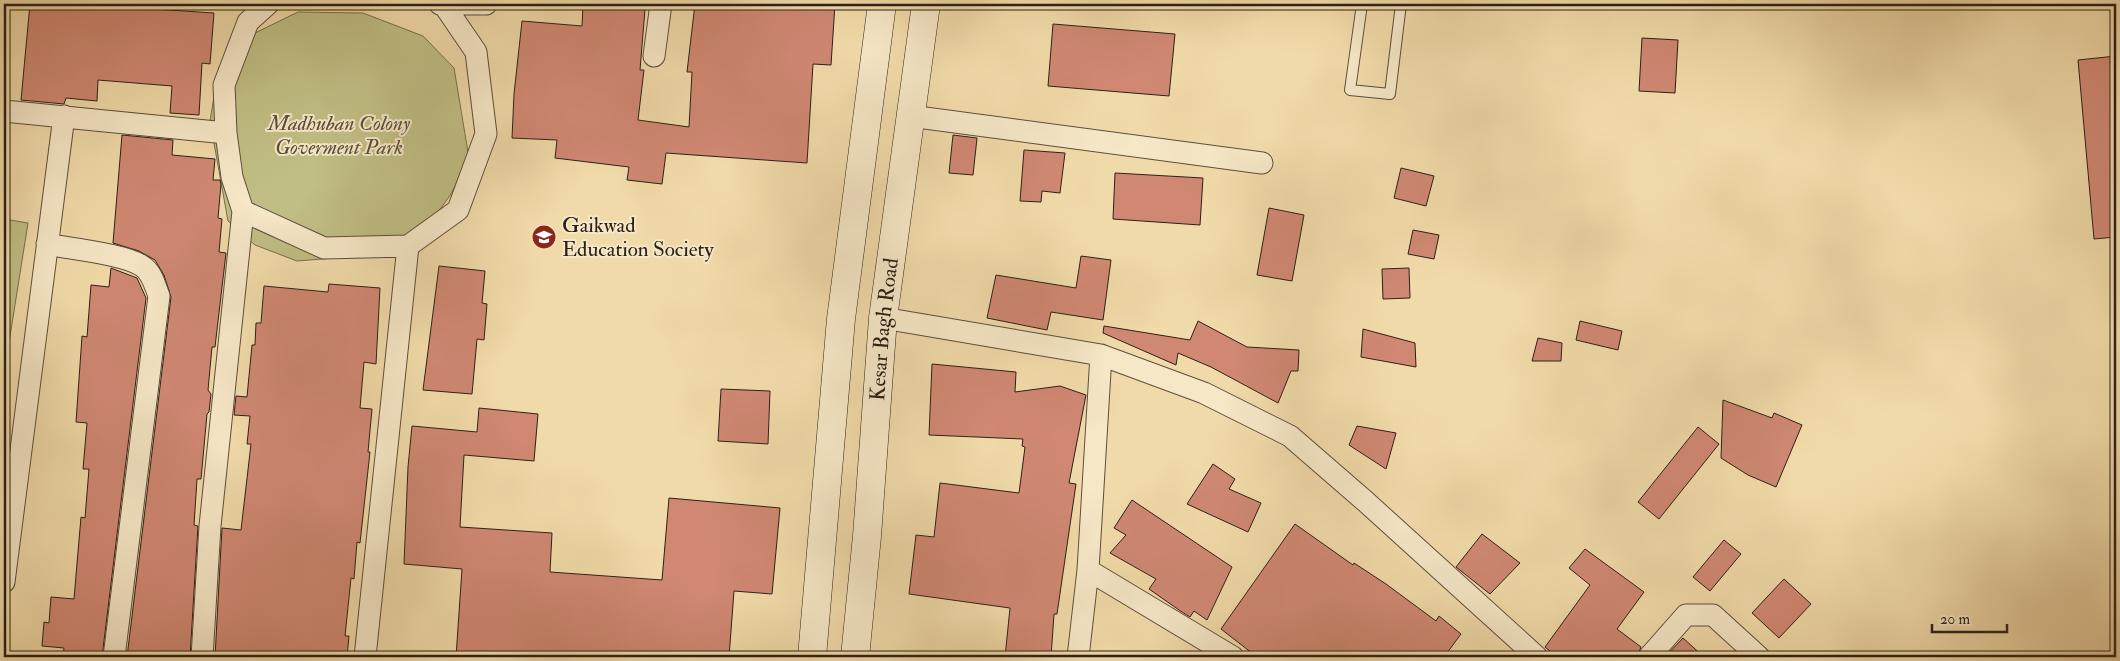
<svg xmlns="http://www.w3.org/2000/svg" width="2120" height="661" font-family="'IM FELL Double Pica',serif">
<rect width="100%" height="100%" fill="#f1daa9"/>
<filter id="stains"><feTurbulence type="fractalNoise" baseFrequency=".004" numOctaves="4"/><feColorMatrix values="0 0 0 0 .2 0 0 0 0 .09 0 0 0 0 .02 0 0 0 .5 -.17"/></filter>
<radialGradient id="worn" r=".72"><stop offset=".6" stop-color="#630" stop-opacity="0"/><stop offset="1" stop-color="#630" stop-opacity=".3"/></radialGradient>
<path fill="#c0be84" stroke="#766f4e" d="M 298,12 L 363,13 L 423,36 L 454,68 L 469,158 L 451,194 L 424,232 L 398,253 L 297,261 L 255,245 L 228,221 L 210,121 L 219,67 L 255,33 Z
M 4,219 L 28,223 L 4,374 Z"/>
<path fill="#d08873" stroke="#2c2017" d="M 30,4 L 108,4 L 108,6 L 214,13 L 210,64 L 202,63 L 199,115 L 170,113 L 172,86 L 98,80 L 97,101 L 66,98 L 64,104 L 21,100 Z
M 695,4 L 835,4 L 831,65 L 813,64 L 807,163 L 666,153 L 662,184 L 627,180 L 629,167 L 555,158 L 557,140 L 512,138 L 514,94 L 522,21 L 582,26 L 583,5 L 645,9 L 640,70 L 644,70 L 638,120 L 689,127 L 692,72 L 687,72 Z
M 1053,24 L 1175,34 L 1169,96 L 1048,86 Z
M 1642,38 L 1678,40 L 1675,93 L 1639,91 Z
M 2116,56 L 2116,237 L 2094,239 L 2078,60 Z
M 122,135 L 173,140 L 172,155 L 215,159 L 213,180 L 220,180 L 221,184 L 218,218 L 222,219 L 219,252 L 226,253 L 215,347 L 212,347 L 208,390 L 211,394 L 209,412 L 207,414 L 201,479 L 197,479 L 194,525 L 198,526 L 190,657 L 127,657 L 171,297 L 164,275 L 155,260 L 139,251 L 113,243 Z
M 953,135 L 977,138 L 973,175 L 949,173 Z
M 1024,150 L 1065,153 L 1060,193 L 1042,191 L 1041,202 L 1020,201 Z
M 1401,168 L 1434,176 L 1426,206 L 1394,198 Z
M 1115,173 L 1203,178 L 1200,225 L 1113,219 Z
M 1269,208 L 1304,215 L 1292,281 L 1257,275 Z
M 1413,230 L 1439,235 L 1434,259 L 1408,254 Z
M 1081,256 L 1111,260 L 1103,320 L 1051,312 L 1047,330 L 987,318 L 996,275 L 1076,288 Z
M 439,266 L 485,271 L 482,303 L 487,304 L 484,340 L 477,339 L 472,394 L 423,390 Z
M 111,268 L 137,278 L 146,298 L 102,657 L 63,657 L 64,648 L 42,646 L 44,622 L 49,623 L 51,597 L 74,599 L 81,517 L 85,518 L 89,469 L 83,469 L 87,423 L 76,422 L 82,336 L 87,337 L 91,285 L 109,287 Z
M 1409,268 L 1410,298 L 1383,299 L 1382,269 Z
M 329,284 L 380,288 L 376,364 L 364,362 L 360,408 L 372,409 L 368,452 L 370,452 L 360,543 L 357,542 L 354,579 L 351,578 L 345,636 L 349,636 L 347,657 L 215,657 L 222,528 L 241,530 L 251,444 L 247,444 L 250,416 L 234,415 L 236,396 L 247,397 L 252,345 L 255,345 L 256,323 L 261,323 L 264,286 L 328,292 Z
M 1198,321 L 1247,347 L 1299,350 L 1298,371 L 1291,371 L 1278,403 L 1211,367 L 1178,353 L 1176,365 L 1103,333 L 1104,326 L 1190,340 Z
M 1580,321 L 1622,331 L 1618,350 L 1576,340 Z
M 1363,329 L 1415,343 L 1416,367 L 1361,357 Z
M 1538,338 L 1562,343 L 1561,361 L 1532,361 Z
M 932,364 L 1016,372 L 1015,392 L 1060,386 L 1086,395 L 1069,483 L 1076,484 L 1057,614 L 1054,614 L 1051,657 L 1005,657 L 1010,608 L 909,594 L 916,535 L 934,537 L 940,483 L 1019,493 L 1025,447 L 1022,446 L 1023,439 L 929,435 Z
M 721,389 L 770,391 L 768,444 L 718,441 Z
M 1723,400 L 1772,418 L 1774,413 L 1802,425 L 1776,487 L 1748,475 L 1721,458 Z
M 479,408 L 538,414 L 534,461 L 464,455 L 460,527 L 552,533 L 550,572 L 662,580 L 669,498 L 780,508 L 772,594 L 734,591 L 729,657 L 533,657 L 479,654 L 479,657 L 456,657 L 462,569 L 404,564 L 408,467 L 412,426 L 477,432 Z
M 1357,426 L 1396,433 L 1386,469 L 1349,445 Z
M 1698,427 L 1719,444 L 1659,519 L 1638,502 Z
M 1213,464 L 1235,479 L 1229,489 L 1261,503 L 1248,532 L 1187,504 Z
M 1132,500 L 1232,567 L 1207,620 L 1194,611 L 1190,617 L 1179,610 L 1149,589 L 1156,579 L 1110,553 L 1126,535 L 1114,528 Z
M 1295,524 L 1353,565 L 1354,563 L 1386,584 L 1436,621 L 1439,616 L 1461,634 L 1444,657 L 1257,657 L 1221,629 Z
M 1482,534 L 1520,563 L 1490,594 L 1456,567 Z
M 1724,540 L 1741,554 L 1710,591 L 1693,577 Z
M 1585,549 L 1644,592 L 1617,629 L 1641,647 L 1637,657 L 1557,657 L 1545,647 L 1590,585 L 1569,568 Z
M 1784,579 L 1811,604 L 1779,638 L 1752,613 Z
M 1683,638 L 1704,657 L 1665,657 Z"/>
<g fill="none" stroke-linecap="round" stroke-linejoin="round">
<defs>
<path id="service" d="M 1362,4 L 1350,90 L 1390,94 L 1401,4"/>
<path id="minor" d="M 440,4 L 486,4
M 654,56 L 661,4
M 4,111 L 226,133
M 910,116 L 1262,163
M 243,211 L 324,248 L 408,246 L 458,210 L 486,134 L 476,52 L 444,5
M 47,244 C 71,249 124,254 142,266 C 152,272 155,286 159,296 L 114,657
M 883,318 L 1101,355 L 1204,393 L 1290,436 L 1365,501 L 1537,657
M 1088,570 L 1233,657
M 4,582 L 64,116
M 202,657 L 210,526 L 243,211 L 232,177 L 226,133 L 224,85 L 248,22 L 268,4
M 365,657 L 408,246
M 1078,657 L 1088,570 L 1101,355
M 1649,657 L 1686,615 L 1713,615 L 1759,657"/>
<g id="secondary">
<path d="M 812,657 L 841,319 L 882,4"/>
<path id="s1" d="M 855,657 L 867,536 L 883,318 L 926,4"/>
</g>
</defs>
<use href="#service" stroke="#5d4e3c" stroke-width="12"/>
<use href="#minor" stroke="#5d4e3c" stroke-width="23"/>
<use href="#secondary" stroke="#2c2017" stroke-width="29"/>
<use href="#service" stroke="#f6e7c7" stroke-width="10"/>
<use href="#minor" stroke="#f6e7c7" stroke-width="21"/>
<use href="#secondary" stroke="#f6e7c7" stroke-width="28"/>
</g>
<defs>
<symbol id="school-disc" viewBox="-11 -11 22 22"><circle r="9.5" fill="#8f2418" stroke="#f6e7c7"/><path d="M0-5L7-2L0 1L-7-2ZM-4 1L0 2.5L4 1V4Q0 6-4 4Z" fill="#fff"/></symbol>
</defs>
<g fill-rule="evenodd">
<use href="#school-disc" x="530" y="223" width="28" height="28"/>
</g>
<g text-anchor="middle" stroke-width="4" stroke-linejoin="round" paint-order="stroke">
<g font-size="21" font-style="italic" fill="#584f38" stroke="#f6e7c7">
<text x="339" y="130">Madhuban Colony<tspan x="339" dy="24">Goverment Park</tspan></text>
</g>
<g font-size="21" fill="#2c2017" stroke="#f6e7c7" text-anchor="start">
<text x="562" y="232">Gaikwad<tspan x="562" dy="24">Education Society</tspan></text>
</g>
<g font-size="21" fill="#2c2017" stroke="#f6e7c7">
<text dy="7" stroke="none"><textPath href="#s1" startOffset="329">Kesar Bagh Road</textPath></text>
</g>
</g>
<rect width="2120" height="661" fill="none" stroke="#f1daa9" stroke-width="20"/>
<rect x="5" y="5" width="2110" height="651" fill="none" stroke="#2c2017" stroke-width="2.5"/>
<rect x="10" y="10" width="2100" height="641" fill="none" stroke="#2c2017"/>
<path d="M1932 624v8h75v-8" fill="none" stroke="#2c2017" stroke-width="2.5"/>
<text x="1940" y="624" font-size="15" fill="#2c2017" stroke="#f6e7c7" stroke-width="4" paint-order="stroke">20 m</text>
<rect width="100%" height="100%" filter="url(#stains)"/>
<rect width="100%" height="100%" fill="url(#worn)"/>
</svg>
